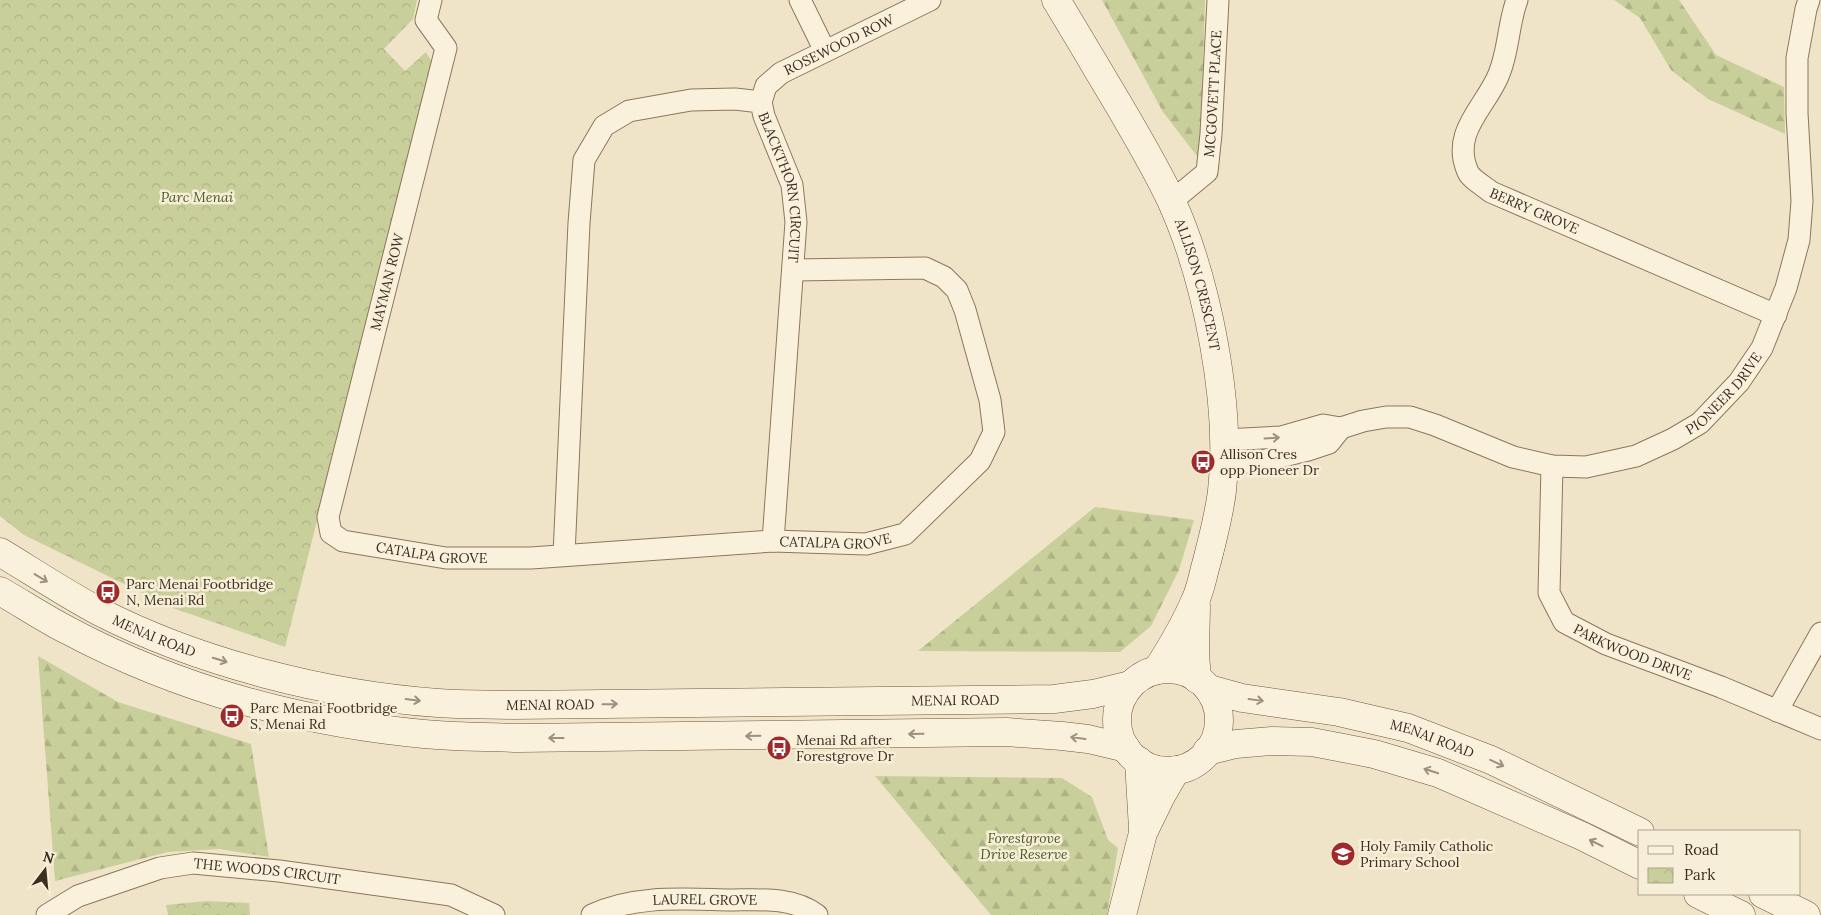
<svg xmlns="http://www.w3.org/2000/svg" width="1821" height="915" font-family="Lora,serif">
<defs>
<pattern id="forest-firs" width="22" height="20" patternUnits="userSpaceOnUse" patternTransform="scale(1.25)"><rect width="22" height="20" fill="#c9cf9b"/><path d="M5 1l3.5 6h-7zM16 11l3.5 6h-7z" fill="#aeb285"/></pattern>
<pattern id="park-crowns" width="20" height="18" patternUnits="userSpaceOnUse" patternTransform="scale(1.25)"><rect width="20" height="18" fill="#c9cf9b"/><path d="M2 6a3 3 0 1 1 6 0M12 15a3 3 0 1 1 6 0" fill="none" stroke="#aeb285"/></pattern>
</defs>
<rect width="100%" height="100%" fill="#f0e4c8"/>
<path fill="url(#forest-firs)" d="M 1102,0 L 1205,0 L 1200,160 L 1163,112 Z
M 1614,0 L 1679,0 L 1716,55 L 1784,87 L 1785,134 L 1708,99 L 1671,70 L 1640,18 Z
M 1095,507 L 1194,520 L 1179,570 L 1151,626 L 1120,652 L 918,651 Z
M 38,656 L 118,702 L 251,744 L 269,857 L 219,849 L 168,852 L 55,881 Z
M 875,776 L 1062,778 L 1092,797 L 1108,840 L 1118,848 L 1107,915 L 991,915 Z"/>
<path fill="url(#park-crowns)" d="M 0,0 L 417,0 L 413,19 L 384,49 L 405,71 L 426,52 L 433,64 L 285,647 L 173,608 L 24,535 L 0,516 Z
M 206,901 L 249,903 L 250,915 L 168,915 L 166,905 Z"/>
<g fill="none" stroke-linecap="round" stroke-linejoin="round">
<defs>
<g id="street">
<path id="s1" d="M 431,0 L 426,20 L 446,48 L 328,517 L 331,533 L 343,541 L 446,558 L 531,558 L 773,541 L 866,544 L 905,534 L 980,461 L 994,432 L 990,400 L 965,310 L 957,290 L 944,277 L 925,268 L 793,270"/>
<path d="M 800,0 L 825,51"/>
<path id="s2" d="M 1517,0 C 1508,24 1509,50 1499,74 C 1486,107 1450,132 1468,172 C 1471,179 1484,186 1491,192 L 1776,315"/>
<path id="s3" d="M 761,102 L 766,86 L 781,73 L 930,0"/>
<path id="s4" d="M 1172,201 L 1207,172 L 1211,134 L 1218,0"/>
<path id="s5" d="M 1224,440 L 1281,437 L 1323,425 L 1341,428 L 1363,421 L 1386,417 L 1410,417 L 1435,425 L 1513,457 L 1552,466 L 1586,467 L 1636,456 L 1673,439 L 1700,423 L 1739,382 L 1762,348 L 1786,288 L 1799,240 L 1802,201 L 1797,113 L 1797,58 L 1806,9 L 1809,0"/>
<path d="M 1224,464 L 1262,461 L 1308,450 L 1329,443 L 1341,428"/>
<path id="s6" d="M 1552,466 L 1549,593 L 1564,622 L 1606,644 L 1721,687 L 1821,729"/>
<path id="s7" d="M 564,555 L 579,223 L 584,160 L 604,126 L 629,111 L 691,100 L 735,99 L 761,102 L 764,116 L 792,185 L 796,222 L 773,541"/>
<path d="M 1777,711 L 1821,633"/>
<path id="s8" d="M 47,915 L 78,896 L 160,868 L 193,863 L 279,871 L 451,895 L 494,915"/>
<path id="s9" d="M 592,915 C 634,895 683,899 728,900 C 758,900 792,896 817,915"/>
</g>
<g id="secondary">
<path id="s10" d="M 1056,0 C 1078,36 1099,72 1120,107 C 1138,138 1156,168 1171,200 C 1207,279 1232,405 1222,491 C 1219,515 1213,538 1207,561 C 1203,574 1201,589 1195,601 C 1185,625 1171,648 1157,670"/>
<path id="s11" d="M 0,552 C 33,572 66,594 100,612 C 200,663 326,695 438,703 C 463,705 488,704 513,705 L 1054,699 L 1093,694 L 1130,685"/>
<path d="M 0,591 C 23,604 45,619 69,631 C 178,689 302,723 424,734 C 456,737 488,737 519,738 L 1006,732 L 1062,736 L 1088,739 L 1126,748"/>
<path d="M 1196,606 L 1195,654 L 1197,679"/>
<circle cx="1168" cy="720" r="51"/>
<path id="s12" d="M 1209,689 L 1242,698 L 1339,712 L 1408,728 L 1491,760 L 1640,832"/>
<path d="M 1207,751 L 1236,744 L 1272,741 L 1312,742 L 1374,754 L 1438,773 L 1582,836 L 1640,865"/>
<path d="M 1139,761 L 1143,829"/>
<path d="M 1698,894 L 1741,915"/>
<path d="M 1763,894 L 1806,915"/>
<path d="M 1122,915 L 1143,833 L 1161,796 L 1176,770"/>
</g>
</defs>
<use href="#street" stroke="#8d765c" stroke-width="23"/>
<use href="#secondary" stroke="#6f573f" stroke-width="29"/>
<use href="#street" stroke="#faf1dc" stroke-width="21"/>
<use href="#secondary" stroke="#faf1dc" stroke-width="28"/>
</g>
<defs><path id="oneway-shaft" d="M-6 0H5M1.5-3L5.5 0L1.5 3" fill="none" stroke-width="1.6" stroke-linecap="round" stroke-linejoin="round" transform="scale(1.25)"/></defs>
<g stroke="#9c907e">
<use href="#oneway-shaft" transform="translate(1272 438) rotate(-4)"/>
<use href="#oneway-shaft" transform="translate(41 578) rotate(31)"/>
<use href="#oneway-shaft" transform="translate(220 660) rotate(17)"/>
<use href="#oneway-shaft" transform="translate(413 700) rotate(7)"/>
<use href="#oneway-shaft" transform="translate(1256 700) rotate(8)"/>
<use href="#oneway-shaft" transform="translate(610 704) rotate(-1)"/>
<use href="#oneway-shaft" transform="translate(916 734) rotate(179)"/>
<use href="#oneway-shaft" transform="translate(753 736) rotate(179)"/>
<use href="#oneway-shaft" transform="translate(556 738) rotate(180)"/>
<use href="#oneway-shaft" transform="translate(1078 738) rotate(-172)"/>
<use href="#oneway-shaft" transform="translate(1497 763) rotate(25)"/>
<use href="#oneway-shaft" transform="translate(1431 771) rotate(-162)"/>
<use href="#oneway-shaft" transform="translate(1596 843) rotate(-154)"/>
</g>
<defs>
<symbol id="bus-disc" viewBox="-11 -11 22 22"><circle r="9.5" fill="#9e2a2b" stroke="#f7eed8"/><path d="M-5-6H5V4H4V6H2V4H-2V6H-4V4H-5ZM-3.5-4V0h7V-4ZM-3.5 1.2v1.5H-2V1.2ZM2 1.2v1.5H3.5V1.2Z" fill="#fff"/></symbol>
<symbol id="school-disc" viewBox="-11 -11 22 22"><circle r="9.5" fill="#9e2a2b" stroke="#f7eed8"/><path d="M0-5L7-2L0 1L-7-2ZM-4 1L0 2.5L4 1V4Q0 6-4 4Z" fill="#fff"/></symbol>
</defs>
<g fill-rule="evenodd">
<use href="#bus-disc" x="1189" y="448" width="28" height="28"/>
<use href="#bus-disc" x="94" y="578" width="28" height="28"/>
<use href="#bus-disc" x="218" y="702" width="28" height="28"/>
<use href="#bus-disc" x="765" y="734" width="28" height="28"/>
<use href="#school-disc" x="1329" y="840" width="28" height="28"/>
</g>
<g text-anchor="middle" stroke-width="5" stroke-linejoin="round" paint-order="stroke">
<g font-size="14" fill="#3d2e20" stroke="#f7eed8">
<text dy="5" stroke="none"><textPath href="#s3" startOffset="101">ROSEWOOD ROW</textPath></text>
<text dy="5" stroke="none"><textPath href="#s4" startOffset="124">MCGOVETT PLACE</textPath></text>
<text dy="5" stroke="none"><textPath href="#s7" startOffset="686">BLACKTHORN CIRCUIT</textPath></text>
<text dy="5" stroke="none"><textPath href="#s2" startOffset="262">BERRY GROVE</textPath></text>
<text transform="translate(387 282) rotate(-76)" y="5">MAYMAN ROW</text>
<text dy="5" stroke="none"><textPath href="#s10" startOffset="320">ALLISON CRESCENT</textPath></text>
<text dy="5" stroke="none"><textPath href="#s5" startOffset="535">PIONEER DRIVE</textPath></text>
<text dy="5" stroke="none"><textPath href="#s1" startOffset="1064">CATALPA GROVE</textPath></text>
<text dy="5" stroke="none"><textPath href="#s1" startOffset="659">CATALPA GROVE</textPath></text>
<text dy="5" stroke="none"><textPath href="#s11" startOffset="176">MENAI ROAD</textPath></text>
<text dy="5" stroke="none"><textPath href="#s6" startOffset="235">PARKWOOD DRIVE</textPath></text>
<text dy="5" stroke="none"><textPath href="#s11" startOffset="986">MENAI ROAD</textPath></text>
<text dy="5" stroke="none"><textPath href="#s11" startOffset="581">MENAI ROAD</textPath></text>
<text dy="5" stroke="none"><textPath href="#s12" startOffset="229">MENAI ROAD</textPath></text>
<text dy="5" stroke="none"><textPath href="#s8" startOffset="231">THE WOODS CIRCUIT</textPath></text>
<text dy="5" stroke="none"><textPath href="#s9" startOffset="115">LAUREL GROVE</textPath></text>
</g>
<g font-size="14" font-style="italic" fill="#4d5a26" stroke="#f7eed8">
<text x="197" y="202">Parc Menai</text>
<text x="1024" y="843">Forestgrove<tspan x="1024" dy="16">Drive Reserve</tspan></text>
</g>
<g font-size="14" fill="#3d2e20" stroke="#f7eed8" text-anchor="start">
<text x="1220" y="459">Allison Cres<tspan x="1220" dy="16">opp Pioneer Dr</tspan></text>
<text x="126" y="589">Parc Menai Footbridge<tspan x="126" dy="16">N, Menai Rd</tspan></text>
<text x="250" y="713">Parc Menai Footbridge<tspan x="250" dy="16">S, Menai Rd</tspan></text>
<text x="796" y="745">Menai Rd after<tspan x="796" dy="16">Forestgrove Dr</tspan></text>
<text x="1360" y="851">Holy Family Catholic<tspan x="1360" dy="16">Primary School</tspan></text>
</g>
</g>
<rect x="1638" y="830" width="162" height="65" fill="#f7eed8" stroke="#ada18e"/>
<rect x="1648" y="846" width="25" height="8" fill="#faf1dc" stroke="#ada18e"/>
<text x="1684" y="855" font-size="15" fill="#3d2e20">Road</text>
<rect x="1648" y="868" width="25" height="15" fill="url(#park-crowns)" stroke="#ada18e"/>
<text x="1684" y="880" font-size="15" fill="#3d2e20">Park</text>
<g transform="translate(45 870) rotate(16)" stroke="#f7eed8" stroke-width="4" paint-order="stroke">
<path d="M0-4L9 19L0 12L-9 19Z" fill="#3d2e20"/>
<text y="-8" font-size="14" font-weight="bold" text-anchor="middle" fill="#3d2e20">N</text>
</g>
</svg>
